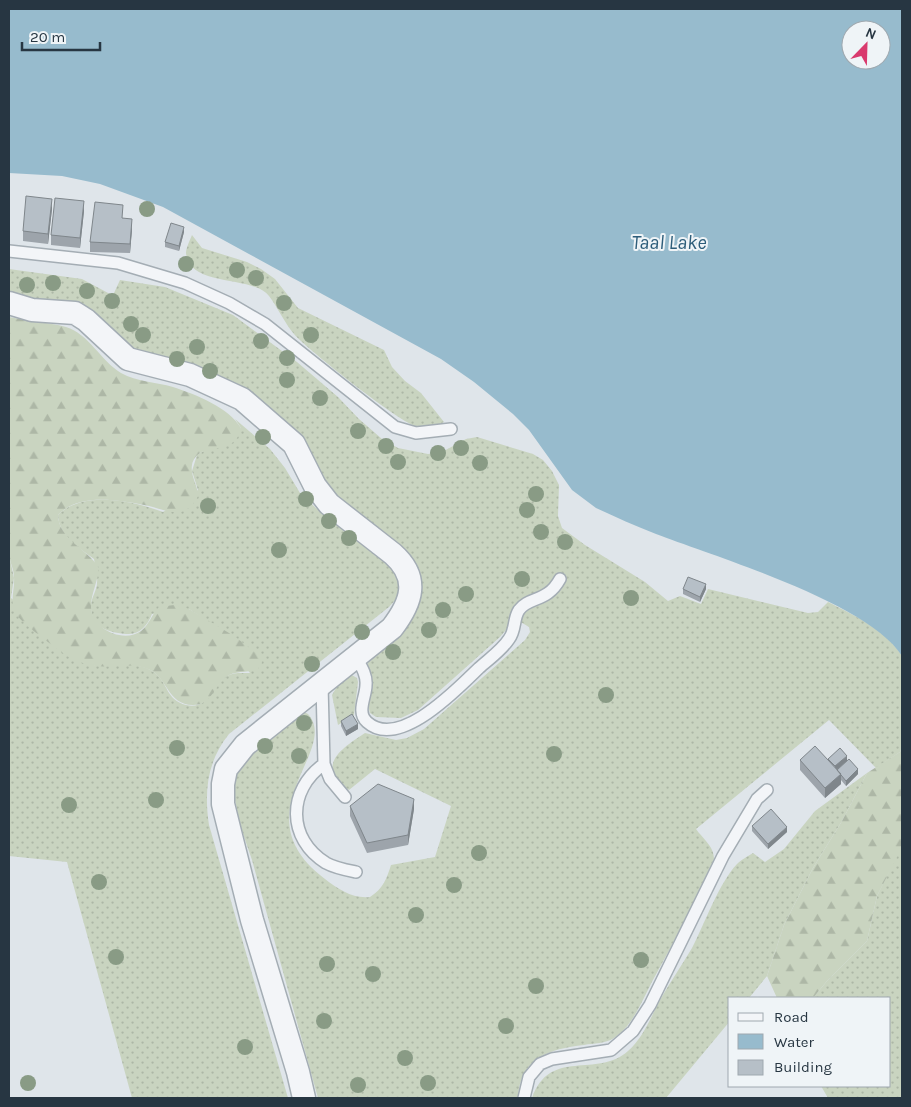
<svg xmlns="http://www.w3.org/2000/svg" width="911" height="1107" font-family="Karla,sans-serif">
<defs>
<pattern id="grass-dots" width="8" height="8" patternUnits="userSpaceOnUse" patternTransform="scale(1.25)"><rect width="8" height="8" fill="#c9d4c0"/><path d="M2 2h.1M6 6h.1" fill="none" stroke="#adb7a6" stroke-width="1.8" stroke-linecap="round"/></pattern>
<pattern id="forest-firs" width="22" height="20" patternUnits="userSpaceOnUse" patternTransform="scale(1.25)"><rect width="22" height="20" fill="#c9d4c0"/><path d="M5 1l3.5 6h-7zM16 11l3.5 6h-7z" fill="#adb7a6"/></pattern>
</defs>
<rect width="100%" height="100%" fill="#dfe5ea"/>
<path fill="url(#grass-dots)" d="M 192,235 L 202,248 L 247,262 L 261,269 L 275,279 L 298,308 L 384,350 L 392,367 L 405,381 L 421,393 L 444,422 C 436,426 427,428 418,427 C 401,424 308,350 294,334 C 284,322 278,308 269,296 C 254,275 189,288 186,253 C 186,248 190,240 192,235 Z
M 9,269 L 82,279 L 110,294 L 114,293 L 120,280 L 165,287 L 233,315 L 297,362 L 338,397 L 359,419 L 382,439 L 398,448 L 428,454 L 442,452 L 466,439 L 477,437 L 533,454 L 543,460 L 552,471 L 559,485 L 558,516 L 562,528 L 585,545 L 645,582 L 668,601 L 680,596 L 701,604 L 708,589 L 808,613 L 818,612 L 828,602 C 855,616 885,629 902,656 L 902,747 L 900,752 L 876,768 L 829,720 L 696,829 C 703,839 714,846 714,859 C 695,900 676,939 654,978 C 643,998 634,1025 614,1038 C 605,1044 594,1043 584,1045 C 549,1049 520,1058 518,1098 L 318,1098 L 252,860 L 240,825 L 233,790 L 234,779 L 243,758 L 304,712 L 308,714 C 341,750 238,814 325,879 C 338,889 353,899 370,897 C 383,889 387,878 391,865 L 435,857 L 451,806 L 375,769 L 349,790 C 314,766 342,748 365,733 L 396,740 L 407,738 L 424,729 L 525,640 L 530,632 L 529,627 L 519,621 L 511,624 L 500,637 L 418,710 L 401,718 L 376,717 L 370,713 L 368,705 L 368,663 L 420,582 L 420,571 L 408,553 L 334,495 L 324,481 L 308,448 L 152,358 L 28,300 L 9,294 Z
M 235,419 L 270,449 L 285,468 L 300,493 L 316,508 L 375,550 L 401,575 L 398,597 L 389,607 L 229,734 C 207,761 204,792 209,825 L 288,1098 L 132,1098 L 67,862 L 9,856 L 9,555 L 14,578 L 11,598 L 95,666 C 113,665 140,661 155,673 C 168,683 166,700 186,705 C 210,710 213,684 227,676 C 234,672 242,673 250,673 L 207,621 L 189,609 L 152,614 C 147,626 140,635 126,634 C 109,633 90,627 91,606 C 91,598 97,590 97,583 C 98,576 95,567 94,559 C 78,547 59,536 58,515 C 83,490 133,501 163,512 L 198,490 L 192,471 L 197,455 L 241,428 Z
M 350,674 L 357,678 L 358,682 L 354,715 L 338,725 L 332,695 L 339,683 Z
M 867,773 L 842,821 L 813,868 L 784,925 L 767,976 L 749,998 L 730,998 L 730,1021 L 666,1098 L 532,1098 C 550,1047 597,1079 628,1051 C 643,1038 651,1017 660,1000 C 670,982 682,965 692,948 C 705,923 719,883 737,864 C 741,860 748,856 753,853 L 765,862 L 784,849 L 815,811 Z
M 901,847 L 902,1098 L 828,1098 L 821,1086 L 890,1086 L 890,998 L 813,998 L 827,981 L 867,941 L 877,896 Z"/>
<path fill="url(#forest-firs)" d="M 9,317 C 27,321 48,322 66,327 C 89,334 101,361 121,373 C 137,382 156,382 173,387 C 197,395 228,407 241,428 C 234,460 199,438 192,465 C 190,475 198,486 198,496 C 184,523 166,509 144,505 C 117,500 79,493 58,515 C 59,540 87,548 99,568 C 98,581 91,594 91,606 C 90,628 123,644 141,631 C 149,625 152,614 159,607 L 174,605 L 189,609 L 234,636 L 259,655 L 262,662 L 258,669 C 248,673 235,670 226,677 C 213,687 212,705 193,705 C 167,705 168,677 148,669 C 131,662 112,668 95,666 C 88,665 79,662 73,659 C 64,655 20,622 16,614 C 9,601 15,591 14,577 C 14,570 10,562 9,555 Z
M 902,747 L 902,847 L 877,896 L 867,941 L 827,981 L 813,998 L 777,998 L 767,976 L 784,925 L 813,868 L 842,821 L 867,773 L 900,752 Z"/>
<path fill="#97bbcd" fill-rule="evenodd" d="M 9,9 L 902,9 L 902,656 C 869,603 716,557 656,534 C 635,526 616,517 596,508 L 572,490 L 529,430 L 513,414 L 474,382 L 441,359 L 163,207 L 100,184 L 62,176 L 9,173 ZM 851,30 L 881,30 L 881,60 L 851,60 Z"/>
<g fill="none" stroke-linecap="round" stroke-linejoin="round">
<defs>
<path id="service" d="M 9,251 L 118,263 L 185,283 L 229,303 L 265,324 L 395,427 L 416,433 L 451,429
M 356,657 C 361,666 367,675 366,685 C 366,697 356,712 367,722 C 399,751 458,688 479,668 C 489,659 502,650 509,639 C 516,630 513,619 519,610 C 529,596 547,603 560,579
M 322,685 L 324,764 L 330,779 L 345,797
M 324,764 C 287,790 287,839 326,863 C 335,868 346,870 356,872
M 524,1098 L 529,1077 L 540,1064 L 552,1059 L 611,1050 L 633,1031 L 650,1005 L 723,856 L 757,799 L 767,790"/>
<path id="minor" d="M 9,303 L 32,310 L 75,313 L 86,320 L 128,359 L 190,375 L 242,399 L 294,444 L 315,486 L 329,504 L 393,554 C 420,578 412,602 392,628 L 245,745 L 226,769 L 223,784 L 223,804 L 252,920 L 298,1072 L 304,1098"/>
</defs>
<use href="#service" stroke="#a4adb4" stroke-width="14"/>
<use href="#minor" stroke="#a4adb4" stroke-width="25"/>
<use href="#service" stroke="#f3f5f8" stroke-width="11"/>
<use href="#minor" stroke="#f3f5f8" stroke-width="22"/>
</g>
<g fill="#899b85">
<circle cx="147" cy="209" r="8"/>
<circle cx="186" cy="264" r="8"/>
<circle cx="237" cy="270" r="8"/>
<circle cx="256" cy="278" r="8"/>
<circle cx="53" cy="283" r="8"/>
<circle cx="27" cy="285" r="8"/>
<circle cx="87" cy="291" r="8"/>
<circle cx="112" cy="301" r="8"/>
<circle cx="284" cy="303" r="8"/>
<circle cx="131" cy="324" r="8"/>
<circle cx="143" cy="335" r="8"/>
<circle cx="311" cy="335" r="8"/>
<circle cx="261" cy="341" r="8"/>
<circle cx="197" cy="347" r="8"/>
<circle cx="287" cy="358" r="8"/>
<circle cx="177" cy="359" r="8"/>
<circle cx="210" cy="371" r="8"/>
<circle cx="287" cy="380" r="8"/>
<circle cx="320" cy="398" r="8"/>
<circle cx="358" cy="431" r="8"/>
<circle cx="263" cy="437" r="8"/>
<circle cx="386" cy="446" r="8"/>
<circle cx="461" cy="448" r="8"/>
<circle cx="438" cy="453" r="8"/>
<circle cx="398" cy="462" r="8"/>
<circle cx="480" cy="463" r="8"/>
<circle cx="536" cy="494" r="8"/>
<circle cx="306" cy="499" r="8"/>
<circle cx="208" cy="506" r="8"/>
<circle cx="527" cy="510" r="8"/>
<circle cx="329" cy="521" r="8"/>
<circle cx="541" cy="532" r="8"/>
<circle cx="349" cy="538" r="8"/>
<circle cx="565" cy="542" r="8"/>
<circle cx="279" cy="550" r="8"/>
<circle cx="522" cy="579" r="8"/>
<circle cx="466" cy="594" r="8"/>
<circle cx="631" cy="598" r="8"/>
<circle cx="443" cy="610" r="8"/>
<circle cx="429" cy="630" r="8"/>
<circle cx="362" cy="632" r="8"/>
<circle cx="393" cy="652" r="8"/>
<circle cx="312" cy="664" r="8"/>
<circle cx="606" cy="695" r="8"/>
<circle cx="304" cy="723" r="8"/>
<circle cx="265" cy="746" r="8"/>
<circle cx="177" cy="748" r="8"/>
<circle cx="554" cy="754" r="8"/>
<circle cx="299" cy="756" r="8"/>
<circle cx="156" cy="800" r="8"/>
<circle cx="69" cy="805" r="8"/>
<circle cx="479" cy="853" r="8"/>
<circle cx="99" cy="882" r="8"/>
<circle cx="454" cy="885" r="8"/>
<circle cx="416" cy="915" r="8"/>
<circle cx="116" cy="957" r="8"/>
<circle cx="641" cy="960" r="8"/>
<circle cx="327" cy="964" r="8"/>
<circle cx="373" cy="974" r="8"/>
<circle cx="536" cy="986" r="8"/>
<circle cx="324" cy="1021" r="8"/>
<circle cx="506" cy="1026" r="8"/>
<circle cx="245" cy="1047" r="8"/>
<circle cx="405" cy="1058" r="8"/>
<circle cx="28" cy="1083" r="8"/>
<circle cx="428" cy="1083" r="8"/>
<circle cx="358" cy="1085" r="8"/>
</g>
<path fill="#9da4ab" d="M 52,209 L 48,244 L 23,241 L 23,231 Z
M 84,211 L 80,248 L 51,245 L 51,235 Z
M 123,218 L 132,229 L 130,253 L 90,252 L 90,242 Z
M 184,232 L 179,251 L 165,247 L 165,242 Z
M 683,589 L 706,589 L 700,602 L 683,594 Z
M 341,721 L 358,729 L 346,736 L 341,726 Z
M 828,759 L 847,760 L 858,774 L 846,786 L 841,780 L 841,784 L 825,798 L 800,770 L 800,760 L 828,760 Z
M 350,806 L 414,809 L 408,845 L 367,853 L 350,816 Z
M 752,826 L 787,832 L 768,849 L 752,831 Z"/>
<path fill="#7f868b" d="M 52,199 L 52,209 L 48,244 L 48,234 Z
M 84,201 L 84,211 L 80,248 L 80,238 Z
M 132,219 L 132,229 L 130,253 L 130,244 Z
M 184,227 L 184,232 L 179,251 L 179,246 Z
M 706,584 L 706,589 L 700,602 L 700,597 Z
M 358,724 L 358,729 L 346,736 L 346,731 Z
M 847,756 L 847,761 L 835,771 L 835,766 Z
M 858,769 L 858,774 L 846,786 L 846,781 Z
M 841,774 L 841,784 L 825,798 L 825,788 Z
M 414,799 L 414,809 L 408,845 L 408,835 Z
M 787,827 L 787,832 L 768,849 L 768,844 Z"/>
<path fill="#b6bfc7" stroke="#7f868b" d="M 26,196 L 52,199 L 48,234 L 23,231 Z
M 55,198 L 84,201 L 80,238 L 51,235 Z
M 95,202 L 123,205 L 122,218 L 132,219 L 130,244 L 90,242 Z
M 171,223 L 184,227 L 179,246 L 165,242 Z
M 688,577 L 706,584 L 700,597 L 683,589 Z
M 352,714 L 358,724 L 346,731 L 341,721 Z
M 815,746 L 841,774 L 825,788 L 800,760 Z
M 840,748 L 847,756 L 835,766 L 828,759 Z
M 849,759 L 858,769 L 846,781 L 837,770 Z
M 378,784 L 414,799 L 408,835 L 367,843 L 350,806 Z
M 771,809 L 787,827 L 768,844 L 752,826 Z"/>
<g text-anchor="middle" stroke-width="4" stroke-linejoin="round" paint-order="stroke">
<g font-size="20" font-style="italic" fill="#2d5d7a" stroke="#eff4f7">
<text x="669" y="249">Taal Lake</text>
</g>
</g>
<rect width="911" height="1107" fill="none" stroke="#273642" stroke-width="20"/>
<rect x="728" y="997" width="162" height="90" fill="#eff4f7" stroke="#9fa8af"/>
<rect x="738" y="1013" width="25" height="8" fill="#f3f5f8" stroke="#9fa8af"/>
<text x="774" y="1022" font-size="15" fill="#273642">Road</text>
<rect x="738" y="1034" width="25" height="15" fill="#97bbcd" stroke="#9fa8af"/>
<text x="774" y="1047" font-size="15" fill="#273642">Water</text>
<rect x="738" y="1060" width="25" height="15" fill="#b6bfc7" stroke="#9fa8af"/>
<text x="774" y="1072" font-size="15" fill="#273642">Building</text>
<g transform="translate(866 45) rotate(23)"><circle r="24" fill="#eff4f7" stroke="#9fa8af"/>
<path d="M0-4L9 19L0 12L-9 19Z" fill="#d93a6e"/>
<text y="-8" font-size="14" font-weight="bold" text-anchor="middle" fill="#273642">N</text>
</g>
<path d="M22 42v8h78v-8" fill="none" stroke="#273642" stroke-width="2.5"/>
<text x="30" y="42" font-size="15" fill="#273642" stroke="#eff4f7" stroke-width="4" paint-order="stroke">20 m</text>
</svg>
